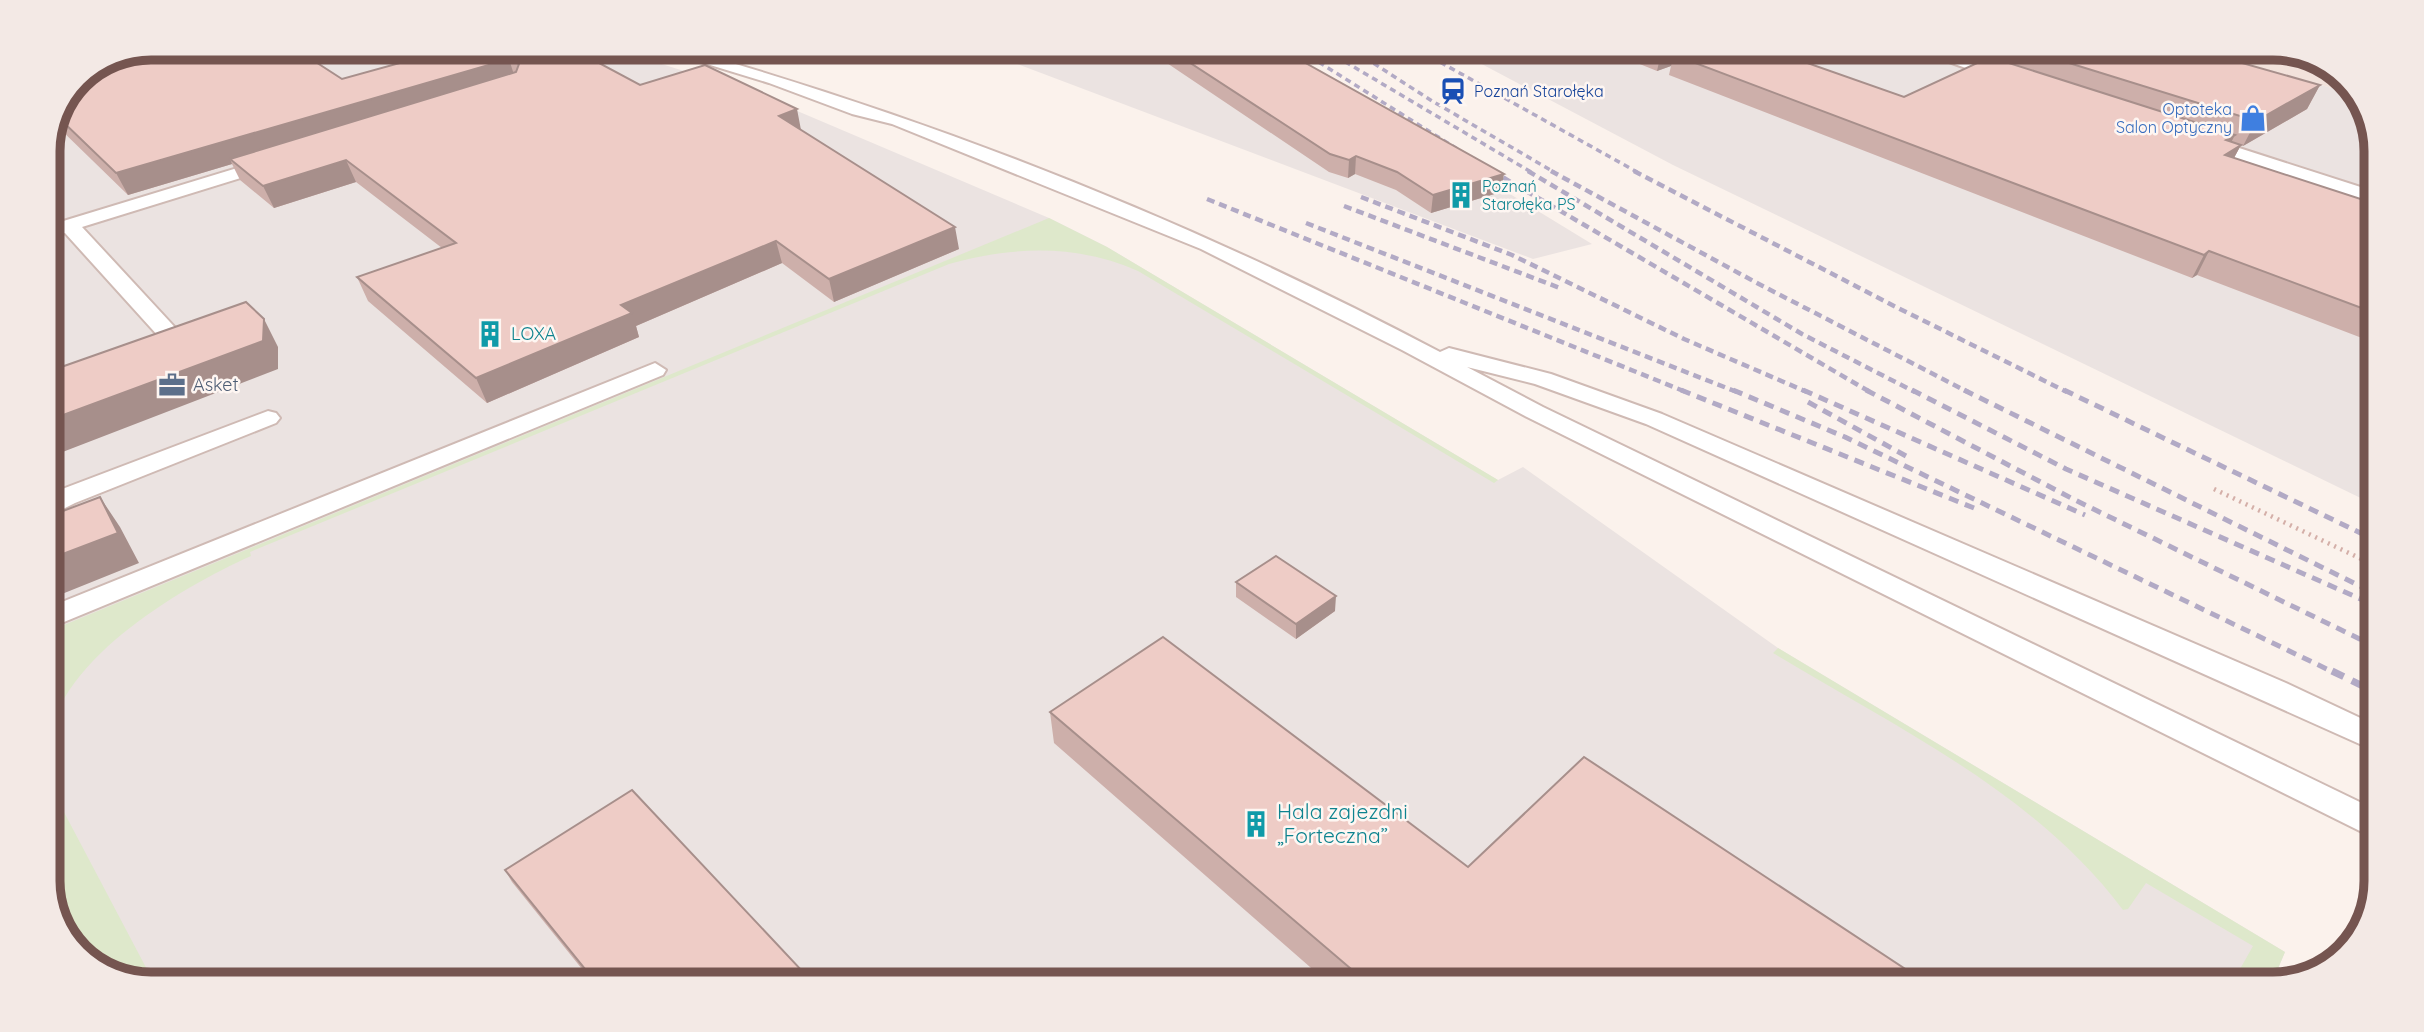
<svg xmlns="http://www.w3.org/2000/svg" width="2424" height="1032" font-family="Quicksand,sans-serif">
<rect width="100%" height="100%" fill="#fbf2ec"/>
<path fill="#f2e2db" d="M 2215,55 L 2312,55 L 2360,96 Z"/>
<path fill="#ebe3e1" d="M 151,47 L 614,49 L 757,94 L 1049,218 L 1107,247 L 1498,480 L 1523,467 L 1778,648 L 2285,952 L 2271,985 L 119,977 L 48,833 L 47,144 L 78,77 Z
M 980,50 L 1280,51 L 1293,62 L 1592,244 L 1533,259 Z
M 1459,52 L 2215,55 L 2360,96 L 2377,144 L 2373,504 L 1673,165 Z"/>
<path fill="#dee8cb" d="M 1049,218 L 1107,247 L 1498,480 L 1494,483 L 1138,271 C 1077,244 1013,246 949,264 L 250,552 L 251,556 C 178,589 38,670 48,765 C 49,776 53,787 56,797 L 151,977 L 112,977 L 68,944 L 48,888 L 47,632 Z
M 1778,648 L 2285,952 L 2271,985 L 2231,985 L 2253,946 L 2146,883 L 2128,909 L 2123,910 C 2035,792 1896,728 1773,653 Z"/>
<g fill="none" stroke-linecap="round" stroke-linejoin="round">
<defs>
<path id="lane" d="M 658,49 L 684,49 C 945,123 1200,225 1440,352 L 1449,348 L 1551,374 L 1662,414 L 2286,683 L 2371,723 L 2371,749 L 1646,424 L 1535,384 L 1467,367 L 1543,407 L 2370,807 L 2370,836 L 1527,417 L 1402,350 L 1201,249 L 892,124 L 852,114 L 769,83 Z
M 1927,54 L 1950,54 L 2013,77 L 2011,80 L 1999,80 Z
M 2205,137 L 2376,192 L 2376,204 L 2199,146 L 2196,142 L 2199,138 Z
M 270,158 L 276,159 L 279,163 L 276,167 L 82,227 L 182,335 L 185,340 C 178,350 158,355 146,352 L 143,347 L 146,342 L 160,338 L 65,233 L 47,238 L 47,226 Z
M 655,363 L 666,370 L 663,375 L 47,629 L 47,608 Z
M 268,411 L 276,413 L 280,418 L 276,423 L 75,503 L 47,517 L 47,497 L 57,491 Z"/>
</defs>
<use href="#lane" stroke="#cfbab4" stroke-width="4"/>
<path stroke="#d4afa8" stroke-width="4.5" stroke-dasharray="2 5" stroke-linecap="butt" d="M 2214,489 L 2372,564"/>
<use href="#lane" fill="#fff" fill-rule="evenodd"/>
<path stroke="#b2aac5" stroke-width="3.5" stroke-dasharray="6 4.5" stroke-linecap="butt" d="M 1301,51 L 1459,150
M 1327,51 L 1531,172
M 1356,52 L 1432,101 L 1554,172
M 1422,52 L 1637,172
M 1488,168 L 1495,172"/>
<path stroke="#b2aac5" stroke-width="4.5" stroke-dasharray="8 5" stroke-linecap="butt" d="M 1492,171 L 1870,392
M 1528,171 L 1802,334 L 1915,392
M 1551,171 L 1757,283 L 1968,392
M 1634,171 L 1892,305 L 2067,392
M 1361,197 L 1512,255 L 1684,339 L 1807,392
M 1207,199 L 1686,392
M 1344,206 L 1560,288
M 1306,223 L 1737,392"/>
<path stroke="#b2aac5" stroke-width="5" stroke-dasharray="10 7" stroke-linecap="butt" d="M 1681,390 L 1974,508
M 1733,390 L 1845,437 L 2335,673
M 1803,390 L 2085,515
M 1866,390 L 2075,500 L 2372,645
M 1912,390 L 2066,469 L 2372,604
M 1964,390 L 2372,592
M 2064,390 L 2373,539
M 1808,402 L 1906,456"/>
<path stroke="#b2aac5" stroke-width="7" stroke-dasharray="13 9" stroke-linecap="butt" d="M 2332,671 L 2371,690"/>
</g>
<path fill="#cdafaa" d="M 454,48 L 640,85 L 801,130 L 959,249 L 834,302 L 782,263 L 636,326 L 639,337 L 487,403 L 368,301 L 357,277 L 442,248 L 356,182 L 274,208 L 240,180 L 232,164 L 128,195 L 56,125 L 78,77 L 342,79 Z
M 1149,51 L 1284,51 L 1501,192 L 1431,213 L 1396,190 L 1355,174 L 1348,178 L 1329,172 Z
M 1610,52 L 1779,53 L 1904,97 L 1988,58 L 1977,54 L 2214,55 L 2320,85 L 2307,109 L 2243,146 L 2241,145 L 2234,158 L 2376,204 L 2375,343 L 2197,275 L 2192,278 L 1669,75 L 1671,66 L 1657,71 Z
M 1236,582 L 1335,611 L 1296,639 L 1236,597 Z
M 1050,712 L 1468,867 L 1928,984 L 1326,981 L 1054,743 Z
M 505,870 L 807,980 L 590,979 L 512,882 Z"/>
<path fill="#a78f8b" d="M 1661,53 L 1676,53 L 1674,55 L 1671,66 L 1657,71 Z
M 509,59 L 515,78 L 230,159 L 232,164 L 128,195 L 116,173 Z
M 2320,85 L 2307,109 L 2243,146 L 2256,121 Z
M 797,109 L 801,130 L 779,116 Z
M 2235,135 L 2225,154 L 2241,145 L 2229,167 L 2213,177 L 2226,140 Z
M 1356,156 L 1355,174 L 1348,178 L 1349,160 Z
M 346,160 L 356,182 L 274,208 L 263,186 Z
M 1504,174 L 1501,192 L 1431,213 L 1433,195 Z
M 955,227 L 959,249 L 834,302 L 829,279 Z
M 776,241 L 782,263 L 636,326 L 639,337 L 487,403 L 476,378 L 621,305 Z
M 2209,251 L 2197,275 L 2192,278 L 2204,255 Z
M 264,319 L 278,347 L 278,369 L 47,458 L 47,421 Z
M 100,497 L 120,527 L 139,563 L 47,600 L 47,560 Z
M 1336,596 L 1335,611 L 1296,639 L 1296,624 Z
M 805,974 L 807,980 L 798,979 Z"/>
<path fill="#eeccc6" stroke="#a78f8b" stroke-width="2" d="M 151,47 L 294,48 L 342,79 L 454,48 L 573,49 L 640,85 L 705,65 L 797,109 L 779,116 L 955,227 L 829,279 L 776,241 L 621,305 L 632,313 L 476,378 L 357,277 L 456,243 L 346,160 L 263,186 L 230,159 L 516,72 L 519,64 L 509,59 L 116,173 L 59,118 L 78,77 Z
M 1172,51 L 1284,51 L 1504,174 L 1433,195 L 1397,172 L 1356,156 L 1349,160 L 1330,154 Z
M 1675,53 L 1779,53 L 1904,97 L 1990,57 L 2235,135 L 2226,140 L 2241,145 L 2225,155 L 2376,204 L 2375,313 L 2209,251 L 2204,255 L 1674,55 Z
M 2040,54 L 2214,55 L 2320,85 L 2256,121 Z
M 246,302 L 264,319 L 263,341 L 47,421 L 47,372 Z
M 100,497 L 118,533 L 47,560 L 47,517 Z
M 1276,556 L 1336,596 L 1296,624 L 1236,582 Z
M 1163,637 L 1468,867 L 1584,757 L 1928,984 L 1349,981 L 1357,974 L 1050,712 Z
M 632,790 L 805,974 L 798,979 L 593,979 L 505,870 Z"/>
<defs>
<symbol id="station-bare" viewBox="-9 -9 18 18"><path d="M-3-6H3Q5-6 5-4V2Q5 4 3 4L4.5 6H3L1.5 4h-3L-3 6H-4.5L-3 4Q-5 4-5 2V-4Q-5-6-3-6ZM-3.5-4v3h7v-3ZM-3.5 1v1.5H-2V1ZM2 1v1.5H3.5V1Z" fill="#1a4fb4" stroke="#fef6f2" stroke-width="2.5" paint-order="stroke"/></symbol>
<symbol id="shop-bare" viewBox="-9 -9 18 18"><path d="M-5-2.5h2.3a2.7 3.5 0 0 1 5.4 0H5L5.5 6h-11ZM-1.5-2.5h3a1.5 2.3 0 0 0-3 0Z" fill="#3f7fe0" stroke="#fef6f2" stroke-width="2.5" paint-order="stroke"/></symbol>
<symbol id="building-bare" viewBox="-9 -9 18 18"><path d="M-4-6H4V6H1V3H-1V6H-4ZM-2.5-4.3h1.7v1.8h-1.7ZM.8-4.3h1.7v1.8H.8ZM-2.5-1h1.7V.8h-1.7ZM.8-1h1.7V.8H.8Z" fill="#0f9aa8" stroke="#fef6f2" stroke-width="2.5" paint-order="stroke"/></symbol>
<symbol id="office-bare" viewBox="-9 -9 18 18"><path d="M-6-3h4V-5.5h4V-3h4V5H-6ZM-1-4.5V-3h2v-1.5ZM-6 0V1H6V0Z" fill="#5c6f8a" stroke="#fef6f2" stroke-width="2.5" paint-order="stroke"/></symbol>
</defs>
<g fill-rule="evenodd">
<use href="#station-bare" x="1434" y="72" width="38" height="38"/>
<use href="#shop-bare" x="2234" y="99" width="38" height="38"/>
<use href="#building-bare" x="1442" y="176" width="38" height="38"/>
<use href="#building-bare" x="471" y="315" width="38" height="38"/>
<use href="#office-bare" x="153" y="366" width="38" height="38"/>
<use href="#building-bare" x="1237" y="805" width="38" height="38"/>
</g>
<g text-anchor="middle" stroke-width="5" stroke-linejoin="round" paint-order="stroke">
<g font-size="16" fill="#164399" stroke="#fef6f2" text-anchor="start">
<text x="1474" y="97">Poznań Starołęka</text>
</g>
<g font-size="16" fill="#366cbe" stroke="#fef6f2" text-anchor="end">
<text x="2232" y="115">Optoteka<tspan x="2232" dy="18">Salon Optyczny</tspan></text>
</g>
<g font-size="16" fill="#0d838f" stroke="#fef6f2" text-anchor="start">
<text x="1482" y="192">Poznań<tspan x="1482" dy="18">Starołęka PS</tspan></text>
</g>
<g font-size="18" fill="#0d838f" stroke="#fef6f2" text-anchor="start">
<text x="511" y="340">LOXA</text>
</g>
<g font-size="18" fill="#4e5e75" stroke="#fef6f2" text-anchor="start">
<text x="193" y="391">Asket</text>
</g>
<g font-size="21" fill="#0d838f" stroke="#fef6f2" text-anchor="start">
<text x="1277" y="819">Hala zajezdni<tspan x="1277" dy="24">„Forteczna”</tspan></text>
</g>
</g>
<path d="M0 0H2424V1032H0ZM151 60H2273A91 91 0 0 1 2364 151V881A91 91 0 0 1 2273 972H151A91 91 0 0 1 60 881V151A91 91 0 0 1 151 60Z" fill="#f3e9e5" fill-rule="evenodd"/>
<path fill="none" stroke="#755550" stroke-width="9" d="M151 60H2273A91 91 0 0 1 2364 151V881A91 91 0 0 1 2273 972H151A91 91 0 0 1 60 881V151A91 91 0 0 1 151 60Z"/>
</svg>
